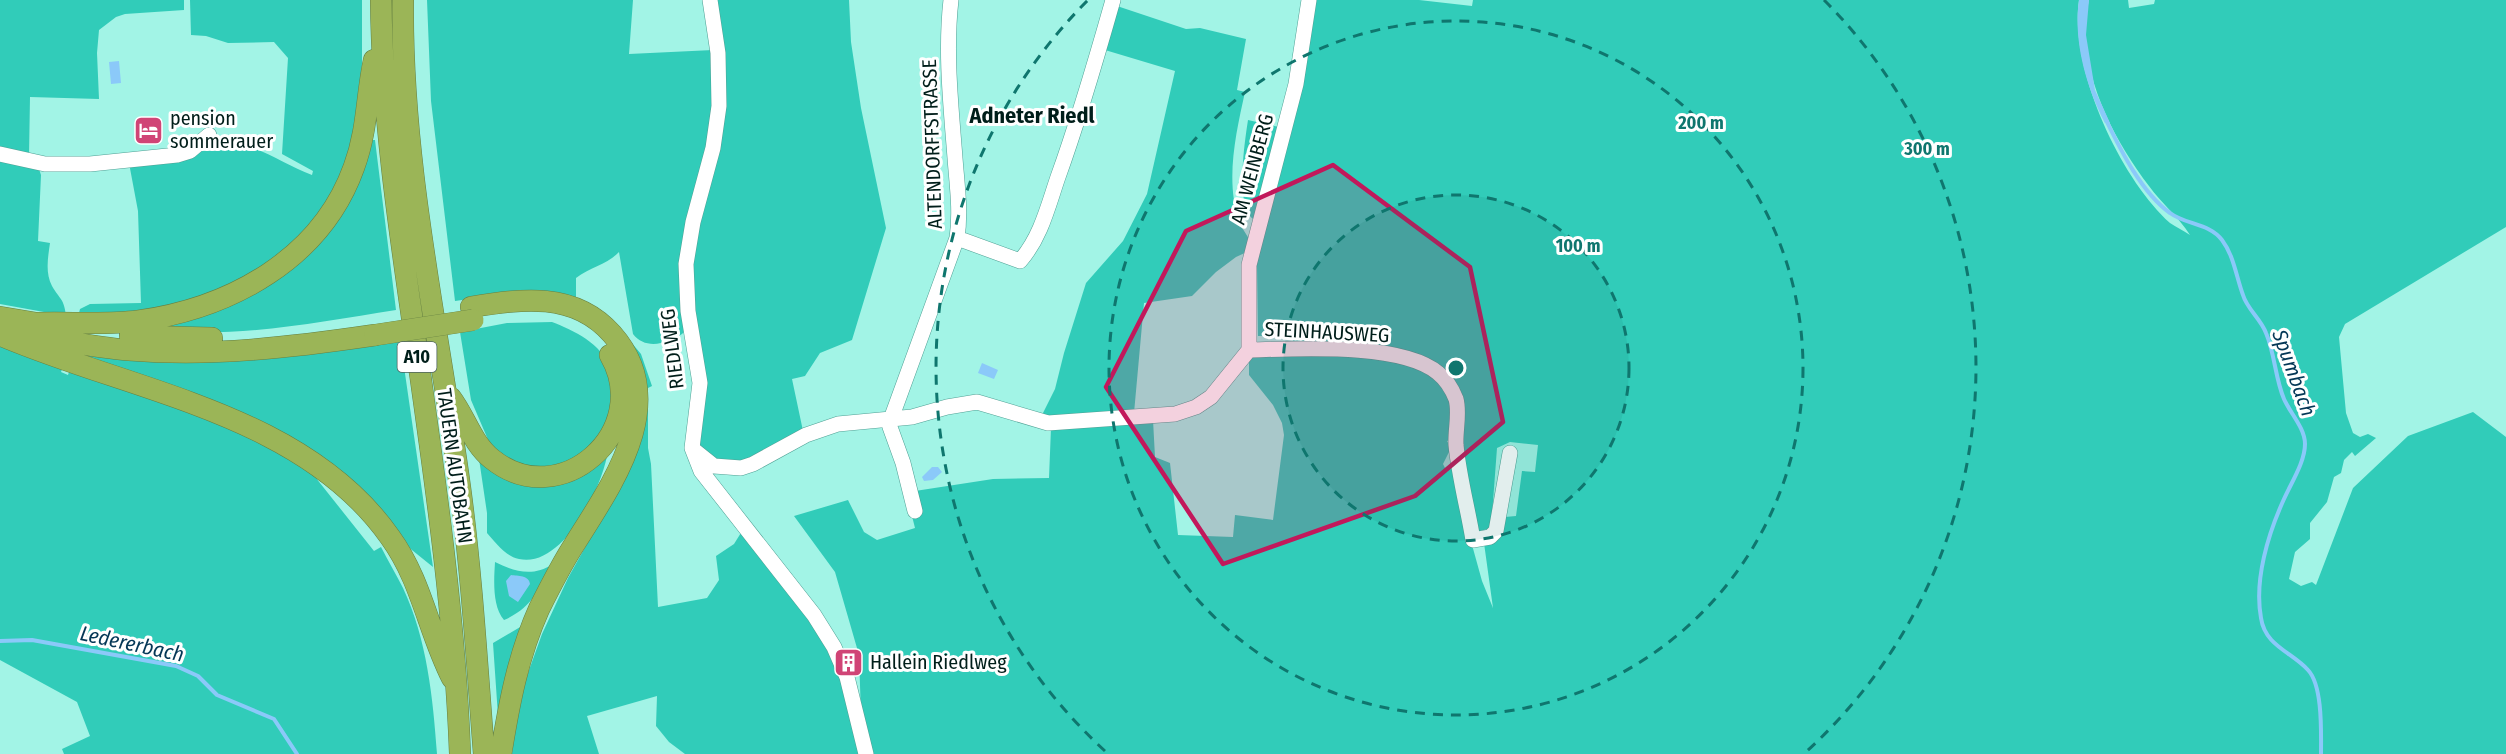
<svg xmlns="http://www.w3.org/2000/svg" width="2506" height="754" font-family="'Fira Sans Condensed',sans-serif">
<rect width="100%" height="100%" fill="#a2f4e6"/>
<path fill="#31ccb9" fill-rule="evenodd" d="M 0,0 L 184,0 L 184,10 L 125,14 L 116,17 L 99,30 L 97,53 L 99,99 L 30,97 L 29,156 L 0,149 Z
M 190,0 L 362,0 L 362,64 L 358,121 L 344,174 L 326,208 L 275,259 L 235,285 L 161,309 L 78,317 L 80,309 L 90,304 L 141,303 L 138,211 L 129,163 L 218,140 C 254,142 281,163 312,175 L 313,171 L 282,154 L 288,58 L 274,42 L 228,43 L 206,36 L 191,35 Z
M 427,0 L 633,0 L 629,54 L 713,50 L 717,84 L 699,188 L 685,331 L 682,334 C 667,344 645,350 633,334 L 619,252 C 607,265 590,267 576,278 L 576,301 L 519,292 L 455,301 L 431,101 Z
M 715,0 L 849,0 L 851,42 L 861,108 L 886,228 L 852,340 L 820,353 L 805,376 L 792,379 L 803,431 L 755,459 L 720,463 L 700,450 L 689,263 L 713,163 Z
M 1312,0 L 1419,0 L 1472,6 L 1473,0 L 2079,0 C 2069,68 2120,178 2170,223 C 2176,227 2184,231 2190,235 C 2179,217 2161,203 2149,186 C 2111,136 2074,64 2089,0 L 2128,0 L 2129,8 L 2154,4 L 2155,0 L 2506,0 L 2506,227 L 2345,324 L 2339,337 L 2346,413 L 2353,433 L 2360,437 L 2368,434 L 2376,438 L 2355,456 L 2352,452 L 2344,460 L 2341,473 L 2334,477 L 2327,502 L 2310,523 L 2310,539 L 2295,552 L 2289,579 L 2301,586 L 2312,582 L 2316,585 L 2353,488 L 2408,436 L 2473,412 L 2506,437 L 2506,754 L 869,754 L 861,715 L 859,655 L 835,572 L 794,516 L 848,500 L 864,532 L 877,540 L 915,528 L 911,512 L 920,509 L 915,491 L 993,479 L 1049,478 L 1051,428 L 1153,420 L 1155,457 L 1170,463 L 1178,535 L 1233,537 L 1235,515 L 1273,520 L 1284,435 L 1282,423 L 1273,405 L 1249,375 L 1249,354 C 1300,353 1386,347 1432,372 C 1444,379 1450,393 1452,407 C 1455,419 1454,432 1447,442 L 1453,444 L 1443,464 L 1447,472 C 1451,463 1459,452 1461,443 C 1462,436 1461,427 1461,419 C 1461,408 1460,394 1454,384 C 1429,342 1336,346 1293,345 L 1293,335 L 1258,336 L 1257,265 L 1253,265 C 1278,177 1297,90 1312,0 ZM 1510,442 L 1538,445 L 1535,472 L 1522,471 L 1516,516 L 1505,517 L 1484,543 L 1493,608 L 1482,581 L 1469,534 L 1491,528 L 1497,448 Z
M 1117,6 L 1186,29 L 1200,28 L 1246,39 L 1237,90 L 1245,92 C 1236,133 1225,180 1239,221 C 1241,228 1247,234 1250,241 L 1249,251 L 1236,257 L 1216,272 L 1192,296 L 1144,303 L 1134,413 L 1041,417 L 1055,389 L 1064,353 L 1086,283 L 1123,241 L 1147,194 L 1175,71 L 1105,50 Z
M 1248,120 L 1283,128 L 1255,220 C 1234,211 1245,140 1248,120 Z
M 370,140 L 375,140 L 396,310 C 326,321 255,335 184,332 C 170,332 156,328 143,326 L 282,273 Z
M 0,158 L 39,169 L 41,175 L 38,241 L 50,243 C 48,257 45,273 52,286 C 60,300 64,298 66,316 L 0,304 Z
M 552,322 C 573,330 603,344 609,368 C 613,383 611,404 611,420 L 581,458 L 549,468 L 513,464 L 492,449 L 471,400 L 460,332 L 507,323 Z
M 625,335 L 641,354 L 652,386 L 648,388 L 648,448 L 651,464 L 658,607 L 707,598 L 719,580 L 716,556 L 734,544 L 744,528 L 833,652 L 863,754 L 685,754 L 669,742 L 656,726 L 657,696 L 587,716 L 599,754 L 512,754 L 516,716 L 524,684 L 542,634 L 568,578 L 625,476 Z
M 400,339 L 433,567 L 402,542 L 333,469 L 82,356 L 80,352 Z
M 0,346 L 63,367 L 61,372 L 68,375 L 70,369 L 99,377 L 248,436 L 312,473 L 374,551 L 381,547 C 388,561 396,574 403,588 C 427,639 433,698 437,754 L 64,754 L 62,749 L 90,736 L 77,702 L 0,660 Z
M 608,450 C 604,485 563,569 519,559 C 505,556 496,543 487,533 L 487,513 L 478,452 L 533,481 Z
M 495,562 C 515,572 533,577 553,564 C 539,589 532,608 504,620 C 492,606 494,579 495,562 Z
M 527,623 L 498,716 L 493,643 Z"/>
<path fill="#8bc9f9" d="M 2079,0 L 2089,0 L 2086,35 L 2095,90 L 2110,123 L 2105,123 C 2086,87 2073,40 2079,0 Z
M 119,61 L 121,83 L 111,84 L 109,62 Z
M 982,363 L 998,370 L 994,379 L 978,373 Z
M 932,467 L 938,467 L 942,472 L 933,480 L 924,481 L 922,477 Z
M 511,575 C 518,576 529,575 530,584 L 518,602 L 509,596 L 506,581 Z"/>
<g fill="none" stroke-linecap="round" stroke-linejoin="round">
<path stroke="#8bc9f9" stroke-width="4" d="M 2106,120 C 2121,151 2142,193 2170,213 C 2186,225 2209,223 2222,240 C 2234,256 2236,276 2243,295 C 2247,309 2261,319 2266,333 C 2275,354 2275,378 2284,399 C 2290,413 2305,428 2305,444 C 2305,462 2291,483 2284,499 C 2268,534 2254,580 2261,618 C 2265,646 2292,652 2308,670 C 2323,686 2321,733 2321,754
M 0,641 L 32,640 L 176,666 L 198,676 L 217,695 L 274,719 L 297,754"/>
<defs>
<path id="minor" d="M 710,0 L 718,53 L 719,106 L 713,148 L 693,222 L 686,264 L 688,311 L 700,383 L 692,448 L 701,471 L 814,615 L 834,647 L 847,677 L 866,754
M 0,154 L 45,164 L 90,164 L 177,155 L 190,151 L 209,135
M 957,238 L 1020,261 C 1041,237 1048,206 1058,177 C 1079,119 1096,60 1113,0
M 1249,350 C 1296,349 1401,342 1438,373 C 1447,380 1452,389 1456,399 C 1460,413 1455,431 1456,445 C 1459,477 1468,509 1473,540 L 1490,537 L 1496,531 L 1510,453
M 1249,350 L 1249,265 L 1296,84 L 1309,0
M 694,450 L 714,466 L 741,468 L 753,464 L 806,435 L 838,424 L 912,417 L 947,407 L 977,402 L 1048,423 L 1175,414 L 1196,407 L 1211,397 L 1249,350
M 915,511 L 903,463 L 890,427 L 891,419 L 957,238 C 961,211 957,185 955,158 C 951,106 945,52 951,0"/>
<path id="highway" d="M 381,0 C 382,118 400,235 417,352 C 436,486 455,619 460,754
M 403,0 C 401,164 438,325 460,487 C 472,576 477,665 484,754
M 471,307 C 522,299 574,291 612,334 C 672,402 612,484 574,545 C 561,565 550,587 539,609 C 518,656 509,704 501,754
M 0,317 L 48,325
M 38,323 C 70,322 107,325 138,321 C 231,308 321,259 354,167 C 368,129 366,97 374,60
M 25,334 C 59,339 94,348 129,350 C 212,357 293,347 375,335
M 0,335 C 130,391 303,413 390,537 C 422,581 428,631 452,678
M 130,336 L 212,338
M 451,398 C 466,418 472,443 492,459 C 560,514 654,431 610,355"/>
</defs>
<use href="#minor" stroke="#50a195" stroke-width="16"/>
<use href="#highway" stroke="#658042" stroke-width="22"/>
<use href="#minor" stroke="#fff" stroke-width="15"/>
<use href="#highway" stroke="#9bb557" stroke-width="21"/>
<defs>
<path id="highway-bridge" d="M 375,335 L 473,320"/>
</defs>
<use href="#highway-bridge" stroke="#658042" stroke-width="22" stroke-linecap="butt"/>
<use href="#highway-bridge" stroke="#9bb557" stroke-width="21"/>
</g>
<path fill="#c2185b" fill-opacity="0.2" stroke="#c2185b" stroke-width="4.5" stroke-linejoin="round" d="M 1333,165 L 1470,267 L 1503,422 L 1415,496 L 1223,564 L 1106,387 L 1186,231 Z"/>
<circle cx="1456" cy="368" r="173" fill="#0f766e" fill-opacity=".12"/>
<g fill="none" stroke="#0f766e" stroke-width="3" stroke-dasharray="10 8">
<circle cx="1456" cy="368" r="173"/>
<circle cx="1456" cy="368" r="347"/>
<path d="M1105 751A520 520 0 0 1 1088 0M1824 0A520 520 0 0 1 1807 751"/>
</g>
<defs>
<symbol id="hotel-square" viewBox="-11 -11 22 22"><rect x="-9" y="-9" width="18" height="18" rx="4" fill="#d04476" stroke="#fff"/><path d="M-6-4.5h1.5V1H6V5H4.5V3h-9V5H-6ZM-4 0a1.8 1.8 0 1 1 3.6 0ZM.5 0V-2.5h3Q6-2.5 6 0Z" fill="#fff"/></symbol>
<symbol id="building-square" viewBox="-11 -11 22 22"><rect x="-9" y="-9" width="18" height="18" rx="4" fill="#d04476" stroke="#fff"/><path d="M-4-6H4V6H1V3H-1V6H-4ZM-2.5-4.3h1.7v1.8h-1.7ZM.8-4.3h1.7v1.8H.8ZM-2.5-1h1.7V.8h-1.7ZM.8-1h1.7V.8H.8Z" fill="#fff"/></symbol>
</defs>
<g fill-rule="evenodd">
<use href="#hotel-square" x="132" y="114" width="33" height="33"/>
<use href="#building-square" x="832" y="646" width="33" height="33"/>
</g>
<g text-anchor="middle" stroke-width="6" stroke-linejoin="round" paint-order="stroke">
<rect fill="#fff" stroke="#4c625f" stroke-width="1.5" x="397.5" y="342" width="39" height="30" rx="4.5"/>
<g font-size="18" font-weight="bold" fill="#001e1a">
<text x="417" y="363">A10</text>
</g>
<g font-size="20" fill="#001e1a" stroke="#fff" text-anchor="start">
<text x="170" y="125">pension<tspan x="170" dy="23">sommerauer</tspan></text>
<text x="870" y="669">Hallein Riedlweg</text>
</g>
<g font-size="20" fill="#001e1a" stroke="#fff">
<text transform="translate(932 144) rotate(-92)" y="7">ALTENDORFFSTRASSE</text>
<text transform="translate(1252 169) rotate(-75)" y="7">AM WEINBERG</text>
<text transform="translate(1327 332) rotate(3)" y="7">STEINHAUSWEG</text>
<text transform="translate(672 349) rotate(-97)" y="7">RIEDLWEG</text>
<text transform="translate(455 466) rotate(82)" y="7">TAUERN AUTOBAHN</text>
</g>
<g font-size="21" font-style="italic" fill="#043756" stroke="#fff">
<text transform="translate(2294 373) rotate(70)" y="7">Spumbach</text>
<text transform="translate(132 644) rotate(12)" y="7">Ledererbach</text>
</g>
<g font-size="22" font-weight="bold" fill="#001e1a" stroke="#fff">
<text x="1032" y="123">Adneter Riedl</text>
</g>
</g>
<circle cx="1456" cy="368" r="9" fill="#0f766e" stroke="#fff" stroke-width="3"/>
<g font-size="18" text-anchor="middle" font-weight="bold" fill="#0f766e" stroke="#fff" stroke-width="6" stroke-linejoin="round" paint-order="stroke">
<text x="1701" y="129">200 m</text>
<text x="1927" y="155">300 m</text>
<text x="1578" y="252">100 m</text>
</g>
</svg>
